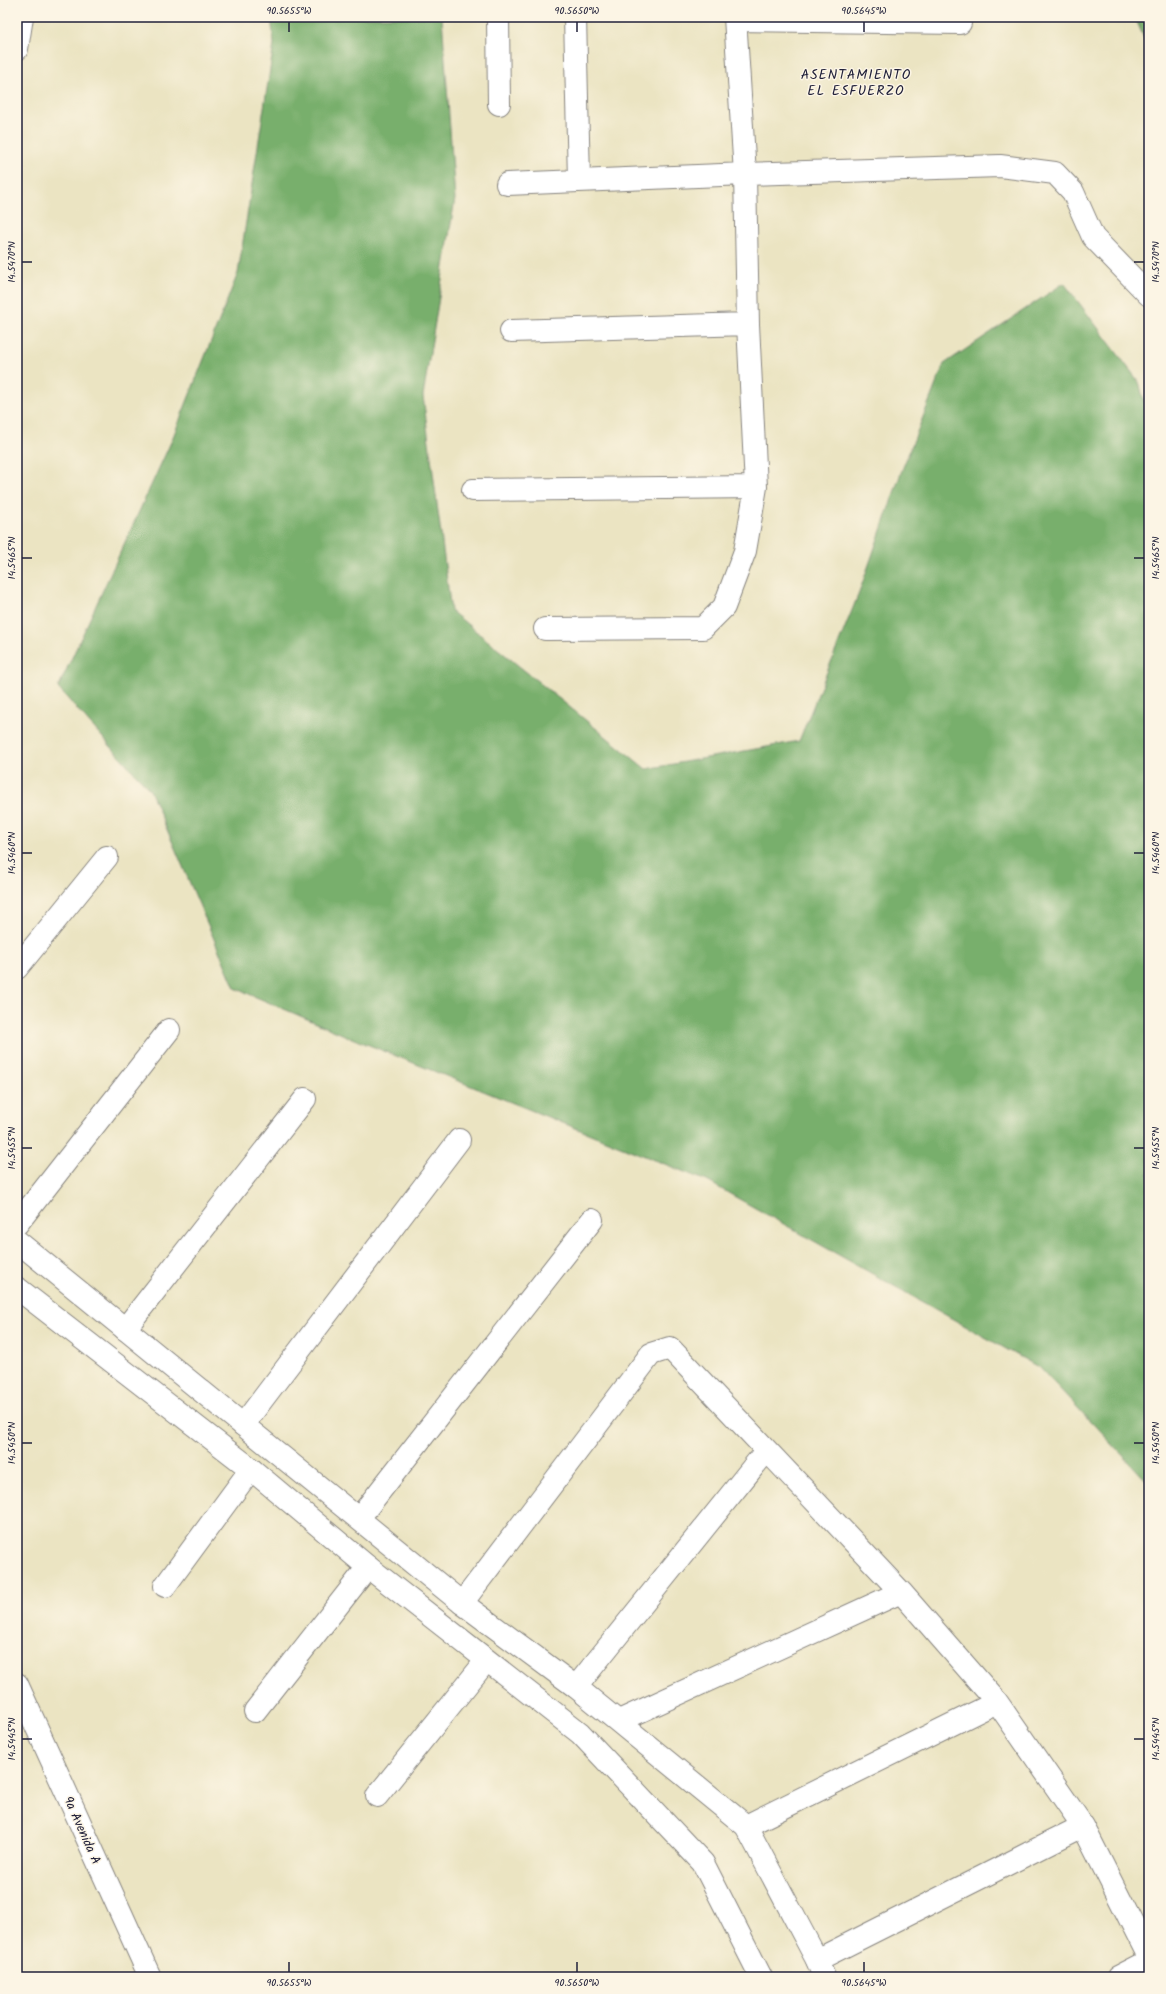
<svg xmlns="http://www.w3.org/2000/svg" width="1166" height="1994" font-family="Kalam,sans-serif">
<rect width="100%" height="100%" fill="#fcf5e5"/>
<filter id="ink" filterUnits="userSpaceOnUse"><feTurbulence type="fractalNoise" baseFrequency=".025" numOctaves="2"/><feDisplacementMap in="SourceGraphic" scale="8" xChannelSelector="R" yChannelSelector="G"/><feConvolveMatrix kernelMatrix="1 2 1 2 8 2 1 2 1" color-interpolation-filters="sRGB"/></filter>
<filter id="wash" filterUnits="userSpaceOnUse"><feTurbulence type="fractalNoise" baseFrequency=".012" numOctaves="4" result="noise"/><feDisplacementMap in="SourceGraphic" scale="16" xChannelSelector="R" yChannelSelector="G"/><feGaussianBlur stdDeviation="0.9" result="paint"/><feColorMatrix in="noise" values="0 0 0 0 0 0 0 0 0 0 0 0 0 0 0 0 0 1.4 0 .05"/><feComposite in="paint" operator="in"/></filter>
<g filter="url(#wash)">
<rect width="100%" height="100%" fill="#ebe4c2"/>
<path fill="#78af6c" stroke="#4d6854" d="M 271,17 L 442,17 L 455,199 L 423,396 L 451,611 L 646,769 L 799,741 L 859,593 L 902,470 L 944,364 L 1064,283 L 1139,382 L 1149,420 L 1149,1483 L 1040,1368 L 707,1181 L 349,1037 L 235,988 L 150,790 L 58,688 L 171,442 L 238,273 L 274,44 Z
M 1135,17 L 1149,17 L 1149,50 Z"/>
</g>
<g filter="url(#ink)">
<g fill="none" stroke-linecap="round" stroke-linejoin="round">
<defs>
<path id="minor" d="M 498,17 L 499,104
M 575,17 L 579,180
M 735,20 L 960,23
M 507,184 L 745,174 L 1000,166 L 1055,173 L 1073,192 L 1093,237 L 1149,295
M 511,331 L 748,324
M 473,490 L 756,487
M 545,629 L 703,628 L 724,607 L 745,551 L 756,487 L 748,324 L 745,174 L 735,17
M 17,968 L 107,857
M 17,1224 L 169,1030
M 125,1329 L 305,1099
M 243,1425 L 459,1140
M 359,1518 L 592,1220
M 165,1586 L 251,1469
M 462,1603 L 651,1354 L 670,1348 L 901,1592 L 997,1702 L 1083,1826 L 1149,1957
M 17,1684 L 150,1977
M 576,1687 L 766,1451
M 255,1711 L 368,1567
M 619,1721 L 901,1592
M 377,1796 L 486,1661
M 746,1826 L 997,1702
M 817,1960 L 1083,1826
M 1118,1977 L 1149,1961"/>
<path id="secondary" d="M 17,49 L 22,17
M 17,1241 L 462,1603 L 576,1687 L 746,1826 L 817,1960 L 824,1977
M 17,1288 L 251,1469 L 368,1567 L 580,1733 L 703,1863 L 761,1977"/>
</defs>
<use href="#minor" stroke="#86837e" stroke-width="24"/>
<use href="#secondary" stroke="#86837e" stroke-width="24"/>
<use href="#minor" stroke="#fff" stroke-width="22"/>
<use href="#secondary" stroke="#fff" stroke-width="22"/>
</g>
</g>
<path fill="none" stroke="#22223b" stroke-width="1.5" d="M 289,22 L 289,32M 577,22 L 577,32M 864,22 L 864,32M 22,262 L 32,262M 1134,262 L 1144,262M 22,558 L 32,558M 1134,558 L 1144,558M 22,853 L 32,853M 1134,853 L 1144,853M 22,1148 L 32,1148M 1134,1148 L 1144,1148M 22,1443 L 32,1443M 1134,1443 L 1144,1443M 22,1739 L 32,1739M 1134,1739 L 1144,1739M 289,1962 L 289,1972M 577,1962 L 577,1972M 864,1962 L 864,1972"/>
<g text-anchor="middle" stroke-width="3" stroke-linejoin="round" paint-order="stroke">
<g font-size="13" fill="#22223b" stroke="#fcf5e5">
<text transform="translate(83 1830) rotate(66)" y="5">9a Avenida A</text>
</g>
<g font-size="14" letter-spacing="1" fill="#22223b" stroke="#fcf5e5">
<text x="856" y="79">ASENTAMIENTO<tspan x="856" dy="16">EL ESFUERZO</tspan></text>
</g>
</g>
<rect width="1166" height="1994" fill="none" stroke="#fcf5e5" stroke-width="44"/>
<rect x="22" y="22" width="1122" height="1950" fill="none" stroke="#22223b" stroke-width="1.5"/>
<g font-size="10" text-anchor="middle" fill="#22223b">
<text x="289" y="14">90.5655°W</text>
<text x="577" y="14">90.5650°W</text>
<text x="864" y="14">90.5645°W</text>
<text transform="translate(11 262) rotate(-90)" y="4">14.5470°N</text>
<text transform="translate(1155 262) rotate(-90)" y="4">14.5470°N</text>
<text transform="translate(11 558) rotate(-90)" y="4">14.5465°N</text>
<text transform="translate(1155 558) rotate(-90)" y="4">14.5465°N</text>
<text transform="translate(11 853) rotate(-90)" y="4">14.5460°N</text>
<text transform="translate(1155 853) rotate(-90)" y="4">14.5460°N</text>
<text transform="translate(11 1148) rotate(-90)" y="4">14.5455°N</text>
<text transform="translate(1155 1148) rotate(-90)" y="4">14.5455°N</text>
<text transform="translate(11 1443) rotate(-90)" y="4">14.5450°N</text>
<text transform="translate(1155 1443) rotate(-90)" y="4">14.5450°N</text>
<text transform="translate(11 1739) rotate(-90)" y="4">14.5445°N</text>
<text transform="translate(1155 1739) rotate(-90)" y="4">14.5445°N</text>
<text x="289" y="1986">90.5655°W</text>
<text x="577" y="1986">90.5650°W</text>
<text x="864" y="1986">90.5645°W</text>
</g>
</svg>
